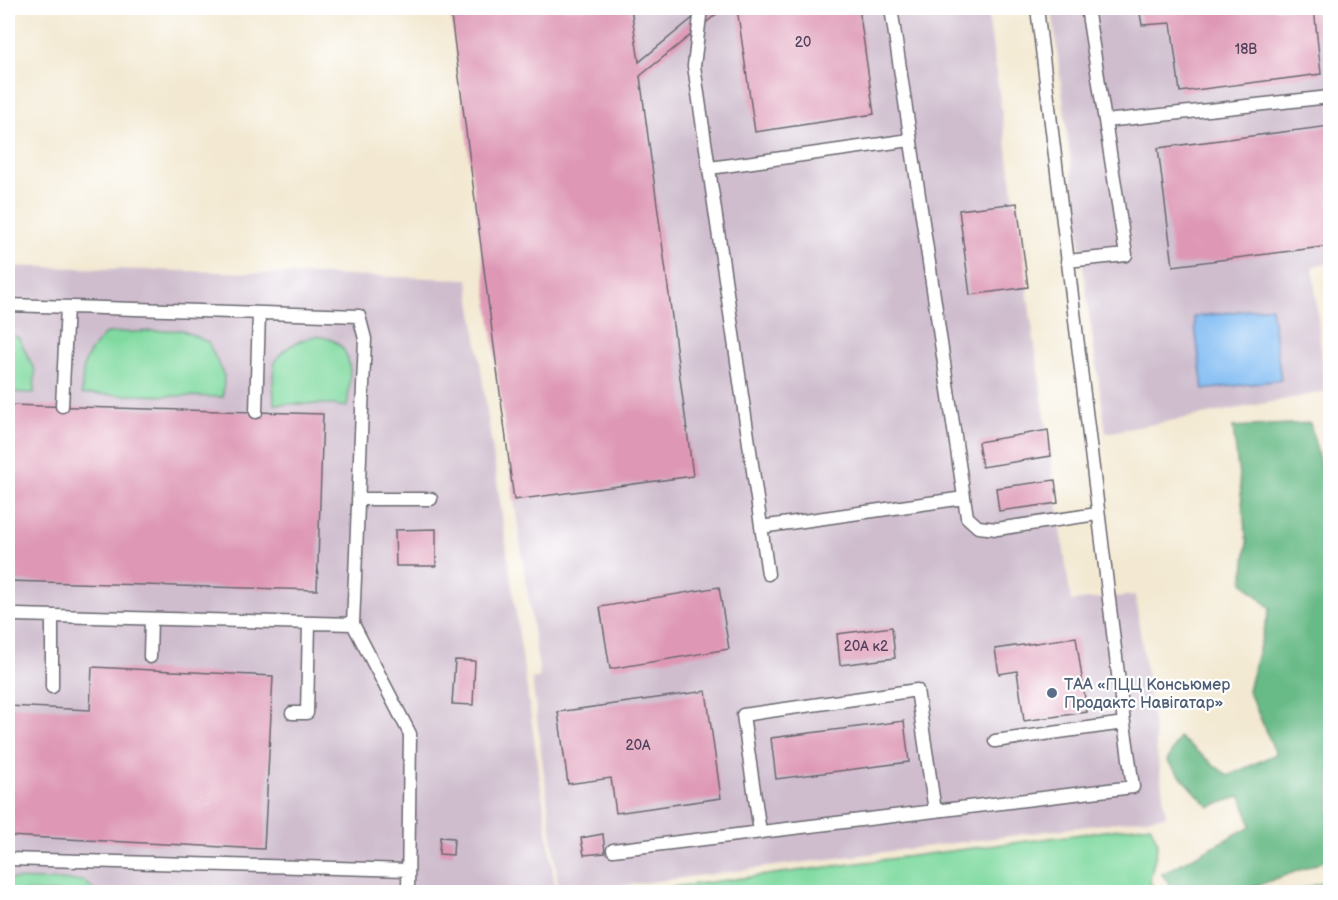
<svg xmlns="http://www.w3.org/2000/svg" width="1338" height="900" font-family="'Balsamiq Sans',sans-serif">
<rect width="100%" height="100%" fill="#fff"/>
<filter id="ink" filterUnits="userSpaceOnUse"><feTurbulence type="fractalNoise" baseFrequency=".0167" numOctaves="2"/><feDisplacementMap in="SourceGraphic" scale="12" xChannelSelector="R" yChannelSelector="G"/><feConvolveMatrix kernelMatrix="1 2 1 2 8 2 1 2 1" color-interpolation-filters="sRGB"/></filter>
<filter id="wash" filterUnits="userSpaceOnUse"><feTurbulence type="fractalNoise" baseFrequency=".008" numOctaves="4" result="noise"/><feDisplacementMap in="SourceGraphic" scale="24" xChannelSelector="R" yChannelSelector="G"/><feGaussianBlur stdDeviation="1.35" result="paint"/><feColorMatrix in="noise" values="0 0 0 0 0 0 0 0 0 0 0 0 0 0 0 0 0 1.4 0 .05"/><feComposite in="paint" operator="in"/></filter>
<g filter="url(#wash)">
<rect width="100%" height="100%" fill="#f3e9d2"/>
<path fill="#cfbdce" d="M 450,8 L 987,8 L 1071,601 L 1135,595 L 1166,816 L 571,892 L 559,892 L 532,679 L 540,677 L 514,500 Z
M 1052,8 L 1330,8 L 1330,263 L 1313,266 L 1325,392 L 1106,433 L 1087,299 Z
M 8,266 L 468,279 L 556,892 L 8,892 Z"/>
<path fill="#80daa0" stroke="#517e6e" stroke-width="1.5" d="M 181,330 L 208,342 L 224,376 L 223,397 L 82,394 C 82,360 84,358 106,333 Z
M 8,333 L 19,338 L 35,371 L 34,393 L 8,392 Z
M 316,336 C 321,337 329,338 334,341 C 357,355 349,385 347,407 L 326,404 L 274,404 C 274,392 272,377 274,366 C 278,349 301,339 316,336 Z
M 1150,825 L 1158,843 L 1150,880 L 1154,892 L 635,892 Z
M 8,879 L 84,881 L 96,892 L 8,892 Z
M 1330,880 L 1330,892 L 1293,892 Z"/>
<path fill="#68ba86" stroke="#456e60" stroke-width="1.5" d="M 1310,423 L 1330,503 L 1330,859 L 1240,892 L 1175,892 L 1162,874 L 1251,826 L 1241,796 L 1209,807 L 1167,761 L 1179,737 L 1228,776 L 1276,754 L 1248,690 L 1270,608 L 1243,582 L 1247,543 L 1233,427 Z"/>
<path fill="#81bcf3" stroke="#526f97" stroke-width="1.5" d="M 1271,307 L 1281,380 L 1203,390 L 1194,317 Z"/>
<g id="blocks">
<path fill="#de98b5" d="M 450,8 L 631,8 L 639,62 L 705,8 L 724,8 L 640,76 L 693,476 L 514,500 Z
M 737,8 L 859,8 L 874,114 L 755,132 Z
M 1139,8 L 1314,8 L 1321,74 L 1180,92 L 1171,23 L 1142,25 Z
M 1330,126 L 1330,246 L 1173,266 L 1158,148 Z
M 1017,203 L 1028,287 L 970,295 L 959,210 Z
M 8,405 L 323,414 L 317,590 L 8,581 Z
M 1048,430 L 1051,456 L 982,467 L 978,442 Z
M 1055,480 L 1058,503 L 999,511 L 996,488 Z
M 436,529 L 436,566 L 396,566 L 395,530 Z
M 719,587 L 729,649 L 610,669 L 600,607 Z
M 892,627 L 895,658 L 840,665 L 837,634 Z
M 1076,637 L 1087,712 L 1024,721 L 1017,671 L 999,674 L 995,649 Z
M 455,660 L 475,661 L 473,705 L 452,704 Z
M 92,667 L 273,676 L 264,849 L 8,836 L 8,706 L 90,710 Z
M 706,691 L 721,798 L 616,813 L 611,778 L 568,784 L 558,712 Z
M 904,721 L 909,762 L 776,779 L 771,738 Z
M 603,834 L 605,853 L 584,855 L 581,838 Z
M 440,837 L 454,838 L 453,855 L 439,854 Z"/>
</g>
</g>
<g filter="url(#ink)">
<use href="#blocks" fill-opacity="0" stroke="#6b6870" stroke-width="1.5"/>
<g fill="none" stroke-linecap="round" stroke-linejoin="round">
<defs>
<path id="lane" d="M 701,8 L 694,66 L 768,574
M 891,8 L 967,517 L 978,527 L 997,529 L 1097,514
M 1087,8 L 1105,121 L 1330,97
M 710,168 L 910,140
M 1067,261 L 1126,255 L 1105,121
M 8,305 L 359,316 L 365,339 L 353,624 L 410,734 L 408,892
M 62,406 L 67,307
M 256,412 L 259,313
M 358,499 L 431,499
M 761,527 L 964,498
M 16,615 L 353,624
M 52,616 L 52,687
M 150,657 L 151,619
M 292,713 L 307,713 L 309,623
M 995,741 L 1124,723 L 1037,8
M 760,832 L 743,715 L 917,690 L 935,811
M 613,850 L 1133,787 L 1124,723
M 8,859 L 408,870"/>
</defs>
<use href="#lane" stroke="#6b6870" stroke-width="15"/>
<use href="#lane" stroke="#fff" stroke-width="12"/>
</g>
</g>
<circle fill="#5c6f8a" stroke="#fff" stroke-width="2" cx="1052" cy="693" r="6"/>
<g text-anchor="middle" stroke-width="4.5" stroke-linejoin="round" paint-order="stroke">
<g font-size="14" fill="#51405a">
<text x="803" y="47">20</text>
<text x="1246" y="54">18В</text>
<text x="866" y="651">20А к2</text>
<text x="638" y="750">20А</text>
</g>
<g font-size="16" fill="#4e5e75" stroke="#fff" text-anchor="start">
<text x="1064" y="690">ТАА «ПЦЦ Консьюмер<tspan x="1064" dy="18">Продактс Навігатар»</tspan></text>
</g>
</g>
<rect width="1338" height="900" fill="none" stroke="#fff" stroke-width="30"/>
</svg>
